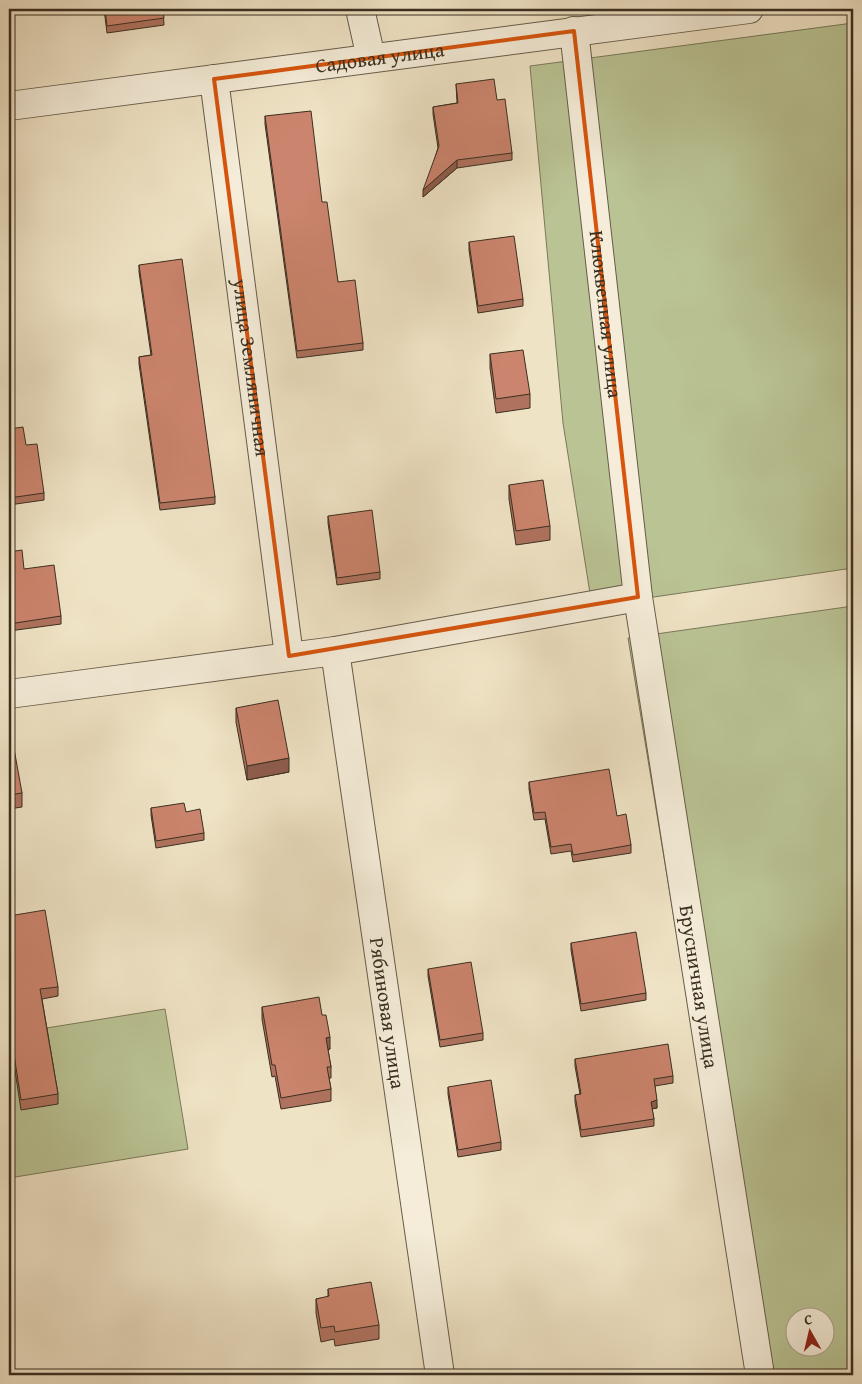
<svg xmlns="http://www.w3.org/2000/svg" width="862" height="1384" font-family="'Gentium Book Plus',serif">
<rect width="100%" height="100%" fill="#efe3c5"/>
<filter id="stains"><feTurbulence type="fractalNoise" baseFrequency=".004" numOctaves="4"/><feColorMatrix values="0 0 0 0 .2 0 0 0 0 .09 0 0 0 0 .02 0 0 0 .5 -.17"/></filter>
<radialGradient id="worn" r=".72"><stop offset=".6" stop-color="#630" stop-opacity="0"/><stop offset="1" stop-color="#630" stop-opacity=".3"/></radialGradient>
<path fill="#bac394" stroke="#7a795a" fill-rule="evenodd" d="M 853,23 L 853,568 L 592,606 L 563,423 L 530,66 Z
M 853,606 L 853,1375 L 749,1375 L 628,638 ZM 794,1316 L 824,1316 L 824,1346 L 794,1346 Z
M 165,1009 L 188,1149 L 9,1178 L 9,1034 Z"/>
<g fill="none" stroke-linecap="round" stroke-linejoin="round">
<defs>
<g id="minor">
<path d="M 360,9 L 371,58"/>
<path id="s1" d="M 574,31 L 638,597 L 760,1375"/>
<path id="s2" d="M 214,79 L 289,656"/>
<path id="s3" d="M 9,106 L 749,9"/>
<path id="s4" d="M 335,651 L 440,1375"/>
<path d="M 9,694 L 335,651 L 638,597"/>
</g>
</defs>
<use href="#minor" stroke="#675c4a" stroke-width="30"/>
<use href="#minor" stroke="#f5edd9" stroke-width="28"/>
</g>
<path fill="#af725e" stroke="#3a2f21" d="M 104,9 L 163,9 L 164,25 L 107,33 Z
M 456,84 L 497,100 L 512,153 L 512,160 L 457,168 L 423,197 L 438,148 L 433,114 L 433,107 L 457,103 Z
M 265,116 L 322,202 L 338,282 L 363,343 L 363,350 L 297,358 L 265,124 Z
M 469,242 L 523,299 L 523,306 L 478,313 L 469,250 Z
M 139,265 L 215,497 L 215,504 L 160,510 L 139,364 L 139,357 L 151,355 L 139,272 Z
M 490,354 L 530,394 L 530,408 L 496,413 L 490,368 Z
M 9,429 L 26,445 L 44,493 L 44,500 L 9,505 Z
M 509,485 L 550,526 L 550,540 L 516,545 L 509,499 Z
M 328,516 L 380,572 L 380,579 L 337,585 L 328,523 Z
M 9,552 L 24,569 L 61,616 L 61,624 L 9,631 Z
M 236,708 L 289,772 L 247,780 L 236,722 Z
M 9,744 L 22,793 L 22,807 L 9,809 Z
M 529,782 L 617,816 L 631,845 L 631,853 L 573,862 L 571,851 L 551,854 L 545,819 L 534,820 L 529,789 Z
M 151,808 L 186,812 L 204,833 L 204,840 L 156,848 L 151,815 Z
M 9,916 L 58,987 L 58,996 L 42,999 L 58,1094 L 58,1104 L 21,1110 L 9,1031 Z
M 571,943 L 646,993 L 646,1000 L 581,1011 L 571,950 Z
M 428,969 L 483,1033 L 483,1040 L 440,1047 L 428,976 Z
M 262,1007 L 322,1015 L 330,1049 L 328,1050 L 331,1067 L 331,1078 L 329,1078 L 331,1089 L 331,1101 L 281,1109 L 275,1076 L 272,1077 L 262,1019 Z
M 575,1059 L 673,1076 L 673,1083 L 655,1086 L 657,1108 L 652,1109 L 654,1119 L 654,1126 L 581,1137 L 575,1102 L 575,1095 L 580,1094 L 575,1066 Z
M 448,1087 L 501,1142 L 501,1150 L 458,1157 L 448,1094 Z
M 328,1289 L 379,1325 L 379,1339 L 335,1346 L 334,1339 L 321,1342 L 316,1313 L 316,1299 L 328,1297 Z"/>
<path fill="#8e5c4c" stroke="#3a2f21" d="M 9,9 L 20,9 L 20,13 L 9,16 Z
M 249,9 L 276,9 L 249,14 Z
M 457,160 L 457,168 L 423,197 L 423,190 Z
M 289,758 L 289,772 L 247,780 L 247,766 Z
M 330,1037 L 330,1049 L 326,1050 L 326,1038 Z
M 657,1100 L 657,1108 L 651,1109 L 651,1102 Z"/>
<path fill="#cb846d" stroke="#3a2f21" d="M 105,9 L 163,9 L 164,18 L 107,26 Z
M 494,79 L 497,100 L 505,99 L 512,153 L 457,160 L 423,190 L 439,146 L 433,107 L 458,103 L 456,84 Z
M 311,111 L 322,202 L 327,202 L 338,282 L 355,280 L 363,343 L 297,351 L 265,116 Z
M 514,236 L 523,299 L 478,306 L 469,242 Z
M 182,259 L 215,497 L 160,503 L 139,357 L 152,355 L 139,265 Z
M 523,350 L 530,394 L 496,399 L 490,354 Z
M 23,427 L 26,445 L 37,444 L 44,493 L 9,498 L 9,429 Z
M 543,480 L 550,526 L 516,531 L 509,485 Z
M 372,510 L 380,572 L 337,578 L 328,516 Z
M 22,550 L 24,569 L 54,565 L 61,616 L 9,624 L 9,552 Z
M 278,700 L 289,758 L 247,766 L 236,708 Z
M 13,743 L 22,793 L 9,795 L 9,744 Z
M 609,769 L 617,816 L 626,814 L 631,845 L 573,855 L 571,844 L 551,847 L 545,812 L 534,813 L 529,782 Z
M 184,803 L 186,812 L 200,809 L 204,833 L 156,841 L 151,808 Z
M 45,910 L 58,987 L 40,989 L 58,1094 L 21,1100 L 9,1022 L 9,916 Z
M 636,932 L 646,993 L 581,1004 L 571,943 Z
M 471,962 L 483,1033 L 440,1040 L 428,969 Z
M 319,997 L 322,1015 L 326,1015 L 330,1037 L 326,1038 L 331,1067 L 327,1067 L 331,1089 L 281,1098 L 275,1065 L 272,1065 L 262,1007 Z
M 668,1044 L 673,1076 L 654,1079 L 657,1100 L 651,1102 L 654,1119 L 581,1130 L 575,1095 L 581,1094 L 575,1059 Z
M 491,1080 L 501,1142 L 458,1150 L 448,1087 Z
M 371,1282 L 379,1325 L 335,1332 L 334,1326 L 321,1328 L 316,1299 L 329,1296 L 328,1289 Z"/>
<path fill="none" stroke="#d7550e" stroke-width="4" stroke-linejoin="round" d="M 574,31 L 638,597 L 289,656 L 214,79 Z"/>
<g text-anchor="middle" stroke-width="4" stroke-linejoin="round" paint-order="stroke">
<g font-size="20" fill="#3a2f21" stroke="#f5edd9">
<text dy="7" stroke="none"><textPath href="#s3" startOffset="374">Садовая улица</textPath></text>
<text dy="7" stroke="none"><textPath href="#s1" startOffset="285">Клюквенная улица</textPath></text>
<text dy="7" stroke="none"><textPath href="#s2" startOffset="291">улица Земляничная</textPath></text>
<text dy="7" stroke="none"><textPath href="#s1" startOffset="964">Брусничная улица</textPath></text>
<text dy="7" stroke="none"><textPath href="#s4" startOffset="366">Рябиновая улица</textPath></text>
</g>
</g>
<rect width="862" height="1384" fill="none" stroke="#efe3c5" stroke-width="30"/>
<rect x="10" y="10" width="842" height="1364" fill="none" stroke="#3a2f21" stroke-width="2.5"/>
<rect x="15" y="15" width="832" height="1354" fill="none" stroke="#3a2f21"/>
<g transform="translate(810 1332) rotate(352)"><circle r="24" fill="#f5edd9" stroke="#aaa18f"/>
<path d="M0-4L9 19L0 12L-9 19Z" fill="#8f2418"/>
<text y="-8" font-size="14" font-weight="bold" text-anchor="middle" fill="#3a2f21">С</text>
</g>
<rect width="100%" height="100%" filter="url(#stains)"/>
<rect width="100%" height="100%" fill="url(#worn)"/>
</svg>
